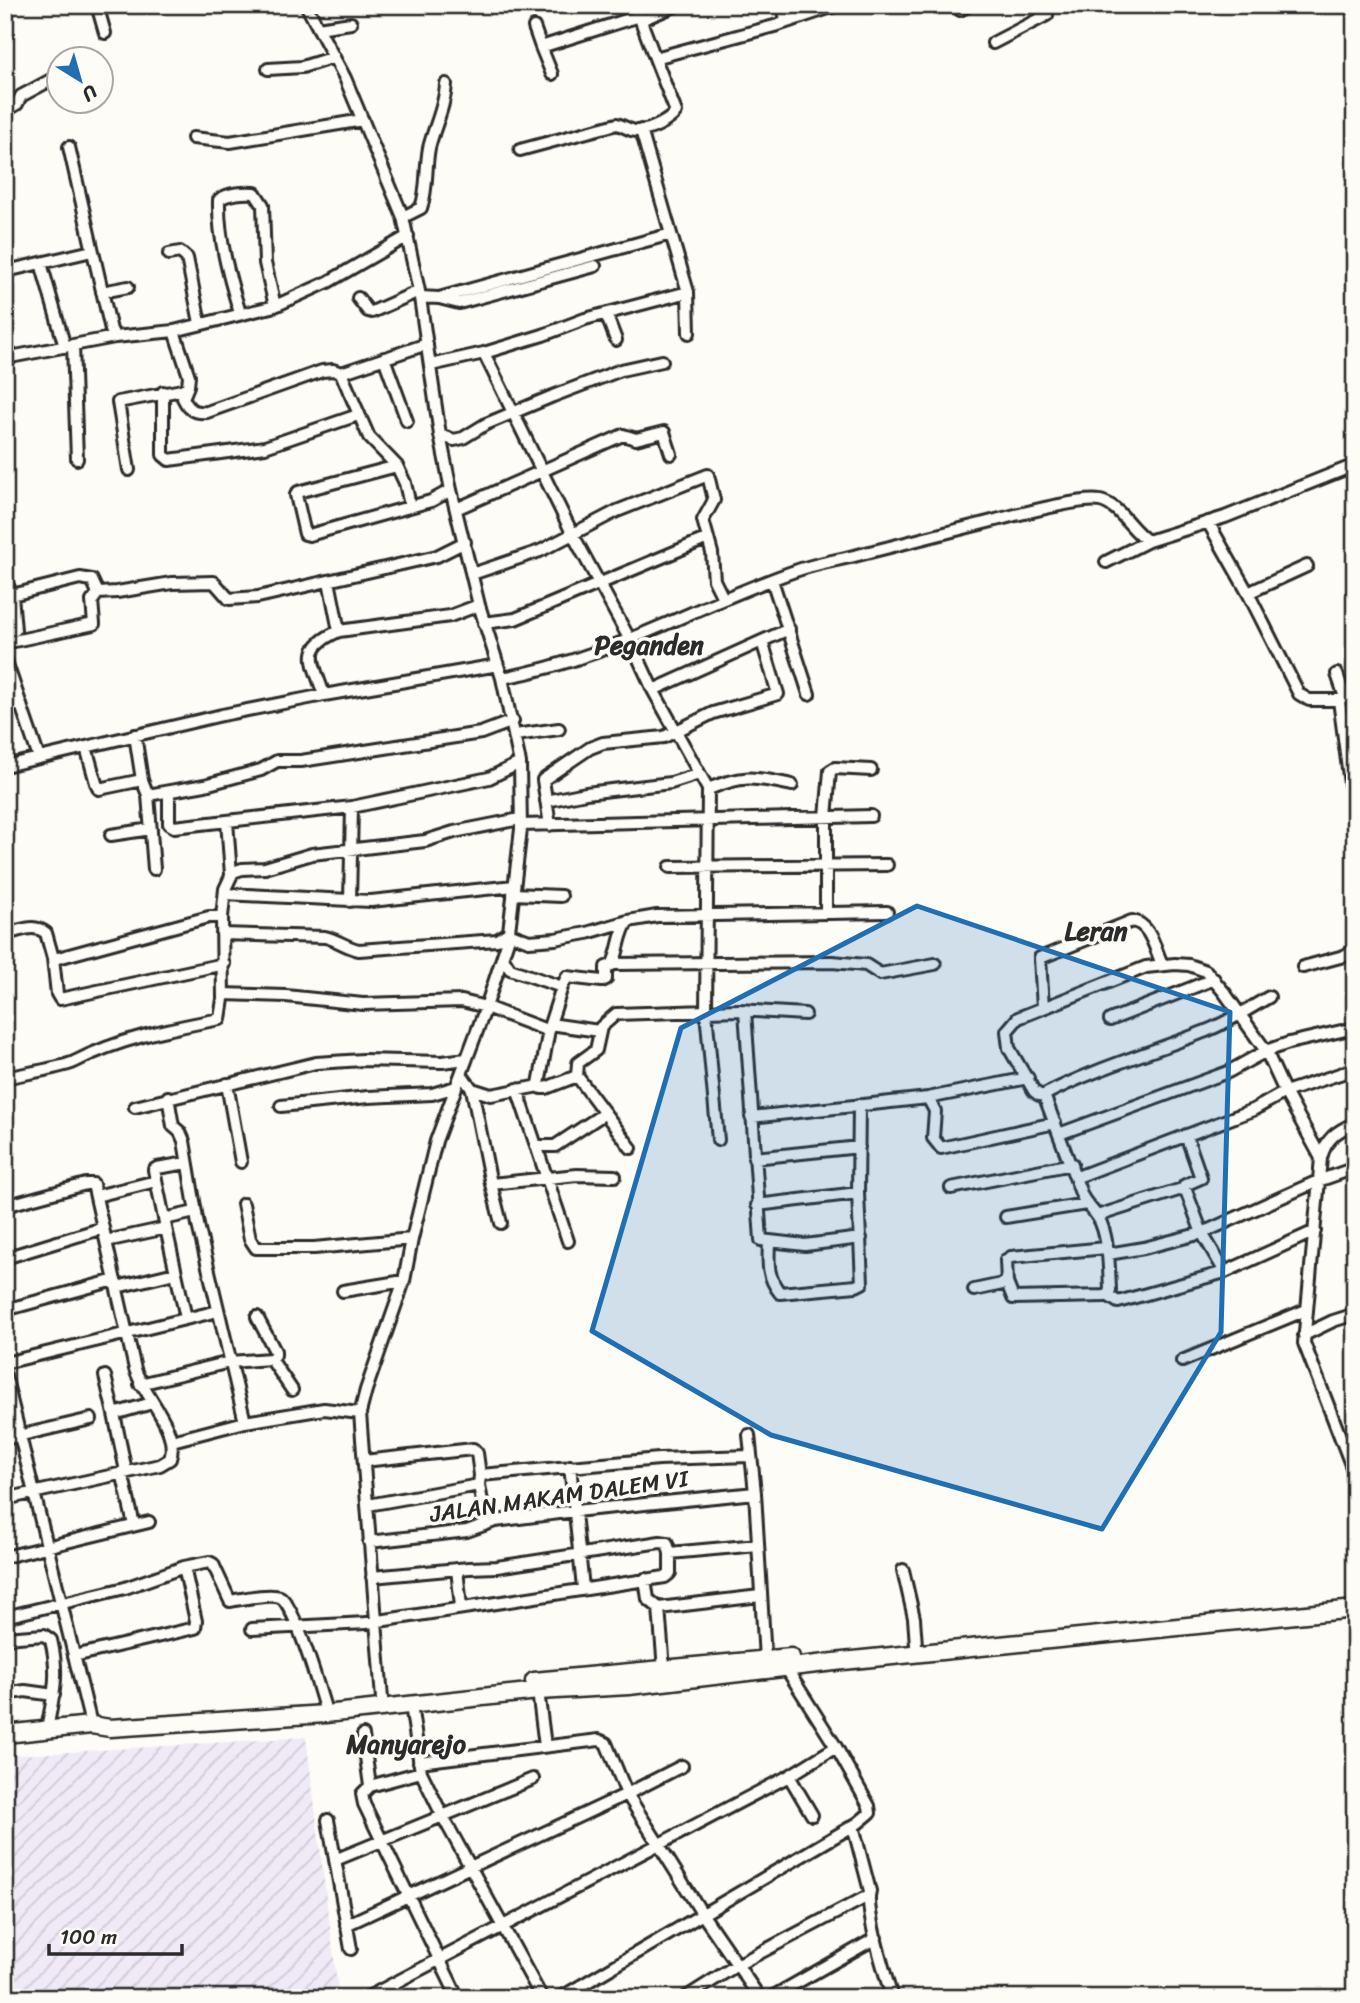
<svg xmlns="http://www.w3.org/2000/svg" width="1360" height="2003" font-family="Sriracha,sans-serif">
<defs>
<pattern id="industrial-furrows" width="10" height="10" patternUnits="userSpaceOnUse" patternTransform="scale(1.75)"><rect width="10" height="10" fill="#f0eaf6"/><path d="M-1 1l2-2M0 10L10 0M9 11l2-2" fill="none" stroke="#cec9d3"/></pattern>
</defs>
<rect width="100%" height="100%" fill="#fdfcf7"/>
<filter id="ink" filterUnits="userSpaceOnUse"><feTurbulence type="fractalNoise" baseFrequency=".0143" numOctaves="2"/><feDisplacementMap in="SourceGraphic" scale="14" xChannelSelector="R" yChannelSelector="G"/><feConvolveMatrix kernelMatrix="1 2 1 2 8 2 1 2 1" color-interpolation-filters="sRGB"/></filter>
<g filter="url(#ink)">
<path fill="url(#industrial-furrows)" d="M 306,1737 L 339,1998 L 5,1998 L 5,1756 Z"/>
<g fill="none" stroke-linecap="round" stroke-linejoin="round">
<defs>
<path id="minor" d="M 97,5 L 105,33
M 306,5 L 345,78 L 403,217 L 419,291 L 440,435 L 451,490 L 479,605 L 502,678 L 520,763 L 521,829 L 508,940 L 486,1007 L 436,1141 L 412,1239 L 404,1281 L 366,1390 L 360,1413 L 382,1699
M 635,5 L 655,58
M 782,5 L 787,22
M 960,10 L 969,5
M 641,20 L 677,5
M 534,27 L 541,47
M 318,28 L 351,23
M 993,43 L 1047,15 L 1043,5
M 268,69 L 302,67 L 334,57
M 552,74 L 541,47 L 639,16
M 5,111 L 17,104 L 21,96 L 60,75
M 641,130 L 671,234
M 193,138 L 230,142 L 363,120
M 69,147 L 111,330 L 115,337 L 174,331 L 275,306 L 328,282 L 408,236
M 520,150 L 617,124 C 625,126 630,132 639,131 C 652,130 669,121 676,112 L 655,58 L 778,25 L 838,5
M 403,217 L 421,208 C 428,188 425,169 429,148 C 434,127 445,107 446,84
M 169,254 L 180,252 L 187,258 L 200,323
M 41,263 L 65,347
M 5,268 L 15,269 L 92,251
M 102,292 L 128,287
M 420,297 L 439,298 L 671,234 L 688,292 L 689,333
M 358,298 L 368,311 L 372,312 L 419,291
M 439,298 L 459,303 L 595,266
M 240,313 C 229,277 218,238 219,200 C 227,193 245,192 255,193 L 263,205 L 265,263 L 275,306
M 606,314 L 616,340
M 73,345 L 77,459
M 484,353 L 573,535 L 630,640 L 653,690 L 708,789 L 706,1012 L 718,1140
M 5,358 L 115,337
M 384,358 L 407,421
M 431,365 L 484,353 L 543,335 L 585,319 L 688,292
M 341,373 L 427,344
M 188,386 L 183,398 C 189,410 193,413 207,412 L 322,371 L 333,370 L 341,373 L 369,437 L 397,466 L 405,483 L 410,505
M 163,392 L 163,455 L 169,460 L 265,447 L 358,415
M 440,435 L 454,440 L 463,438 L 486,424 L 553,396 L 621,370 L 662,361
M 397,466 L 298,492 L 296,495 L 305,534 L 309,535 L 431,501 L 451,490
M 129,470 L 118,402 L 182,390 L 188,386 L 189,376 L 174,331
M 456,509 L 623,435 L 636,439 L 664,432 L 671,454
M 1208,522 L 1248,593 L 1299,694 L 1309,700 L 1339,700 L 1350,784 L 1355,806
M 1106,562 L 1148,541
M 470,569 L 475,573 L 540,551 L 617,511 L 708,475 L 714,500 L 703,520 L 712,553 L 714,580 L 723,598
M 5,579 L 12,595 L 15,630
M 772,580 L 809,694
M 329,581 L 339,631
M 1248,593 L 1307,566
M 12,595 L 80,578 L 92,580 L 98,593
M 484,623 L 515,619 L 708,538
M 762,641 L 789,629
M 5,643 L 94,624 L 92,601 L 98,593 L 117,592 L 172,583 L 214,582 L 229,599 L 258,597 L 437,556 L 465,542
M 5,658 L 39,758
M 1337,674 L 1345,697
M 502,678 C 606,660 697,605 795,571 C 817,563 840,560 862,554 C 907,543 951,531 996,520 C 1016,515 1082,497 1100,501 C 1120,505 1131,531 1148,541 L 1225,517 L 1355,465
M 324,695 C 313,661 300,648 339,631 L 450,616 L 479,605
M 5,708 L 20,704
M 135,735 L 142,780 L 148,795 L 154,869
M 515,735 L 559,729
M 86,747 L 96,783 L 99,789 L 142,780
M 5,766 L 222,715 L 324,695 L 498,665
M 708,789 C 745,774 754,777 792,785
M 169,792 L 169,824 L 174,827 L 352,807 L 489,778 L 520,763
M 148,795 L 205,785 L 261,770 L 277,761 L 301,761 L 481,733 L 513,721
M 546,801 L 586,793 L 671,783 L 699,774
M 227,821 L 231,875
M 521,825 L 871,816
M 550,825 L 543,780 L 590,748 L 603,743 L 664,737 L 713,713 L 778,694 L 762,641 L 653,690
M 111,835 L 151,829
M 670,867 L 887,865
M 225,894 L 371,901 L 514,886
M 513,894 L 561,896
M 350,901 L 352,807
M 826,913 L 826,817 L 830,771 L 835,768 L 871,770
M 13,932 C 25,929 35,924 46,933 L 53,958 L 58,958 L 209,917 L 222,917
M 222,934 L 325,937 C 338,940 347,948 359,950 L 497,940 L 508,933 L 529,941 L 555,939 L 587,933 L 628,921 L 657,916 L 887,912
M 53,958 L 57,994 L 60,999 L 224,964
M 503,958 L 510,969 L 562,987 L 567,977 L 602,981 L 606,979 L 606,967 L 612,965 C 620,951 618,935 628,921
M 613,964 L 832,962 L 866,965 L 880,974 L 935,964
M 1303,967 L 1344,956 L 1355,950
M 562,987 L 550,1024 L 539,1084 L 541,1088 L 546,1088 L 577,1076
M 223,994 L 286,996 L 363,1004 L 462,1001 L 486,1007 L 549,1031
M 1043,1008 L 1040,958 L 1132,921 C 1150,923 1155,949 1162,964
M 745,1011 L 761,1240 L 805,1245 L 861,1238
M 1110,1020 L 1214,979
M 550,1024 L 599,1031
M 461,1074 L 472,1089 L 491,1095 L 539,1086
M 5,1078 C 22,1074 61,1068 74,1062 C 118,1039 172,1028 220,1019 L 223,999 L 222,917 L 225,889 L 233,872 L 242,869 L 265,868 L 312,854 L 425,841 L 454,832 L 520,819
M 227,1084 L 241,1162
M 472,1089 L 491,1184
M 517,1089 L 568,1241
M 1044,1095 C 1096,1068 1153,1052 1206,1031 C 1229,1022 1248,1009 1269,997
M 168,1097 L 173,1126 L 180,1132 L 184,1141 L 198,1225 L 245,1422 L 324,1409 L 360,1413
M 928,1098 L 935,1111 L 933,1138 L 941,1148 L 1055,1123
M 281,1106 L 368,1097 L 432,1094 L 456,1087
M 135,1107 L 316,1063 L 363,1060 L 442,1062 L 466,1059
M 751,1117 L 928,1098 L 1028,1078
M 1355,1123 C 1337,1131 1326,1138 1321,1158 L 1304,1343 L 1355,1475
M 1059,1134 L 1228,1072 L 1266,1051 L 1289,1043 L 1350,1029 L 1355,1033
M 1186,1135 L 1201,1178 L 1185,1185 L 1185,1188 L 1202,1233 L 1225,1272
M 536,1146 L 555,1146 L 605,1113
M 631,1148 L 577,1076 L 578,1063 L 596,1050 L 601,1027 L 616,1014 L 739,1010 L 805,1014
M 754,1158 L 859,1147
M 1077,1177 L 1253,1110 L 1285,1092 L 1321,1158
M 951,1188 L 1072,1164
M 96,1196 L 156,1181
M 243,1204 L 250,1239 L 256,1248 L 314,1248 L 412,1239
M 757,1205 L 858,1193
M 5,1206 L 86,1184 L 93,1184 L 135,1369 C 144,1397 180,1429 170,1459 L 160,1465 L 5,1499
M 1097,1216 L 1185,1188
M 1006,1217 L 1086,1204
M 164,1219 L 195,1212
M 501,1223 L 491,1184 L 577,1175 L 615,1176
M 166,1228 L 186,1318
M 106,1241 L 166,1228 L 154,1170 L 157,1168 L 187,1163
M 769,1243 C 768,1263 767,1277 780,1293 L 856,1286 L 862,1283 L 858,1193 L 859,1105
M 1108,1254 L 1144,1248 L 1202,1233 L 1318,1181 L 1355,1168
M 5,1258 L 103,1228
M 1007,1283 L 1013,1298 L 1105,1296 L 1108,1294 L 1110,1290 C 1109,1268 1109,1243 1101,1223 C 1097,1213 1087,1206 1082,1196 L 1044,1095 L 1039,1095 L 1034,1091 L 1009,1048 L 1007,1031 L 1018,1018 L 1146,967 L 1175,964 L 1189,965 L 1206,971 L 1224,992 L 1266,1051 L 1285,1092 L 1355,1069
M 117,1287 L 175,1273
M 974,1290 L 1007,1283 L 1006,1260 L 1011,1257 L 1106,1248
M 343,1291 L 404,1281
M 1107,1295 L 1118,1302 L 1225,1272 L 1315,1231
M 5,1310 L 115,1280
M 257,1317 L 275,1351 L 275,1355 L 271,1359 L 292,1390
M 1304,1335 L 1333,1321 L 1355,1314
M 1182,1361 L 1306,1310
M 5,1363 L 218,1311
M 5,1375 L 90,1720
M 105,1376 L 114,1414
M 140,1384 L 230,1362 L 271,1359
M 749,1435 L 755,1493 L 765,1659
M 5,1439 L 91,1419
M 172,1441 L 245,1422
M 364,1461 L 473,1449 L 477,1453 L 480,1475
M 570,1466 L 583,1588
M 126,1471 L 114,1414 L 152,1403
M 122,1472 L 134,1525
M 479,1485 L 486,1524
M 368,1505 L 479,1485 L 480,1475 L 492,1474 L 659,1459 L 750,1456
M 369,1542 L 467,1531 L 495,1521 L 575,1511 L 755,1493
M 670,1553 L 758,1545
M 5,1557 L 149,1522
M 457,1569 L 461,1607
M 903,1570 L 914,1618 L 916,1645
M 645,1579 L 648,1599 L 659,1608 L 760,1596
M 659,1608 L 664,1669
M 5,1617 L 125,1588 L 184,1567 L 209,1562 L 213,1564 L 230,1601 C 242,1599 270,1593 280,1597 C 294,1603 319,1688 324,1705
M 252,1629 L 366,1623 L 665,1577 L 670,1573 L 670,1553 L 667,1543 L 660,1542 L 497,1567 L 469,1568 L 372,1577
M 5,1638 L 44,1635 L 51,1640 C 59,1672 54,1693 48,1724
M 74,1656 L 195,1628 L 196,1621 L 184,1567
M 538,1691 L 545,1746
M 5,1694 L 25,1691 L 54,1695
M 411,1705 L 421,1772 L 443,1817 L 542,1998
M 363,1735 L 370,1786
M 419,1762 L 599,1740 L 606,1743 L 627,1794 L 703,1915 L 760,1998
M 421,1772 L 370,1786 L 362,1794 L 364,1804 L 458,1998
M 789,1776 L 812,1815
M 328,1820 L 351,1949
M 853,1826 L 870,1891 C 864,1910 886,1976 892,1998
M 335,1860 L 533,1779
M 346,1925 L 627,1794 L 682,1766
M 366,1998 L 789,1776 L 836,1747
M 560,1998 L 858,1823 L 870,1813 L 869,1806 L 836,1747 L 786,1668
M 685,1998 L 737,1965 L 868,1896
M 770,1998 L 876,1938"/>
<path id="major" d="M 1352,5 L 1355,8"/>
<path id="highway" d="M 534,1681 L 791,1657
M 5,1734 L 91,1725 L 110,1728 L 325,1714 L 538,1691 L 629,1686 L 843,1661 L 1355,1609"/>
</defs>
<use href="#minor" stroke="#2b2b2b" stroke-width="16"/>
<use href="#major" stroke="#2b2b2b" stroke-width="19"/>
<use href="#highway" stroke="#2b2b2b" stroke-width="21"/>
<use href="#minor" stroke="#fdfcf7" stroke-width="10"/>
<use href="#major" stroke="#fdfcf7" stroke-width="14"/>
<use href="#highway" stroke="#fdfcf7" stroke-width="16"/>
</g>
</g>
<path fill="#1f6fb2" fill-opacity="0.2" stroke="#1f6fb2" stroke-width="5" stroke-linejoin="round" d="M 917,906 L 1230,1012 L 1221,1332 L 1102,1529 L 771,1435 L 592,1331 L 681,1028 Z"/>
<g text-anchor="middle" stroke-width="7" stroke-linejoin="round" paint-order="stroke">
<g font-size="23" fill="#2b2b2b" stroke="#fdfcf7">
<text transform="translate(559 1496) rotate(-8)" y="8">JALAN MAKAM DALEM VI</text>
</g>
<g font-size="26" font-weight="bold" fill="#2b2b2b" stroke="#fdfcf7">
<text x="649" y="654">Peganden</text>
<text x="1096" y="940">Leran</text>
<text x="406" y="1753">Manyarejo</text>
</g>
</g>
<rect width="1360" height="2003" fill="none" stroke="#fdfcf7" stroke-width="28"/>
<rect x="14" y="14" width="1332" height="1975" fill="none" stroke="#2b2b2b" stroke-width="2.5" filter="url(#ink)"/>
<g transform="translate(80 80) rotate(143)"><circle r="33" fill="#fdfcf7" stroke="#a9a8a5" stroke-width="2"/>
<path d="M0-5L12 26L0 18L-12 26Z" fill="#1f6fb2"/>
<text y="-10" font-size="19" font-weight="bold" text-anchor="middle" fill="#2b2b2b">U</text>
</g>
<path d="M49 1944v10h133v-10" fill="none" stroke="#2b2b2b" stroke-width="3.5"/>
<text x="60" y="1944" font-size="21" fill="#2b2b2b" stroke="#fdfcf7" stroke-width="5" paint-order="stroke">100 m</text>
</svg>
